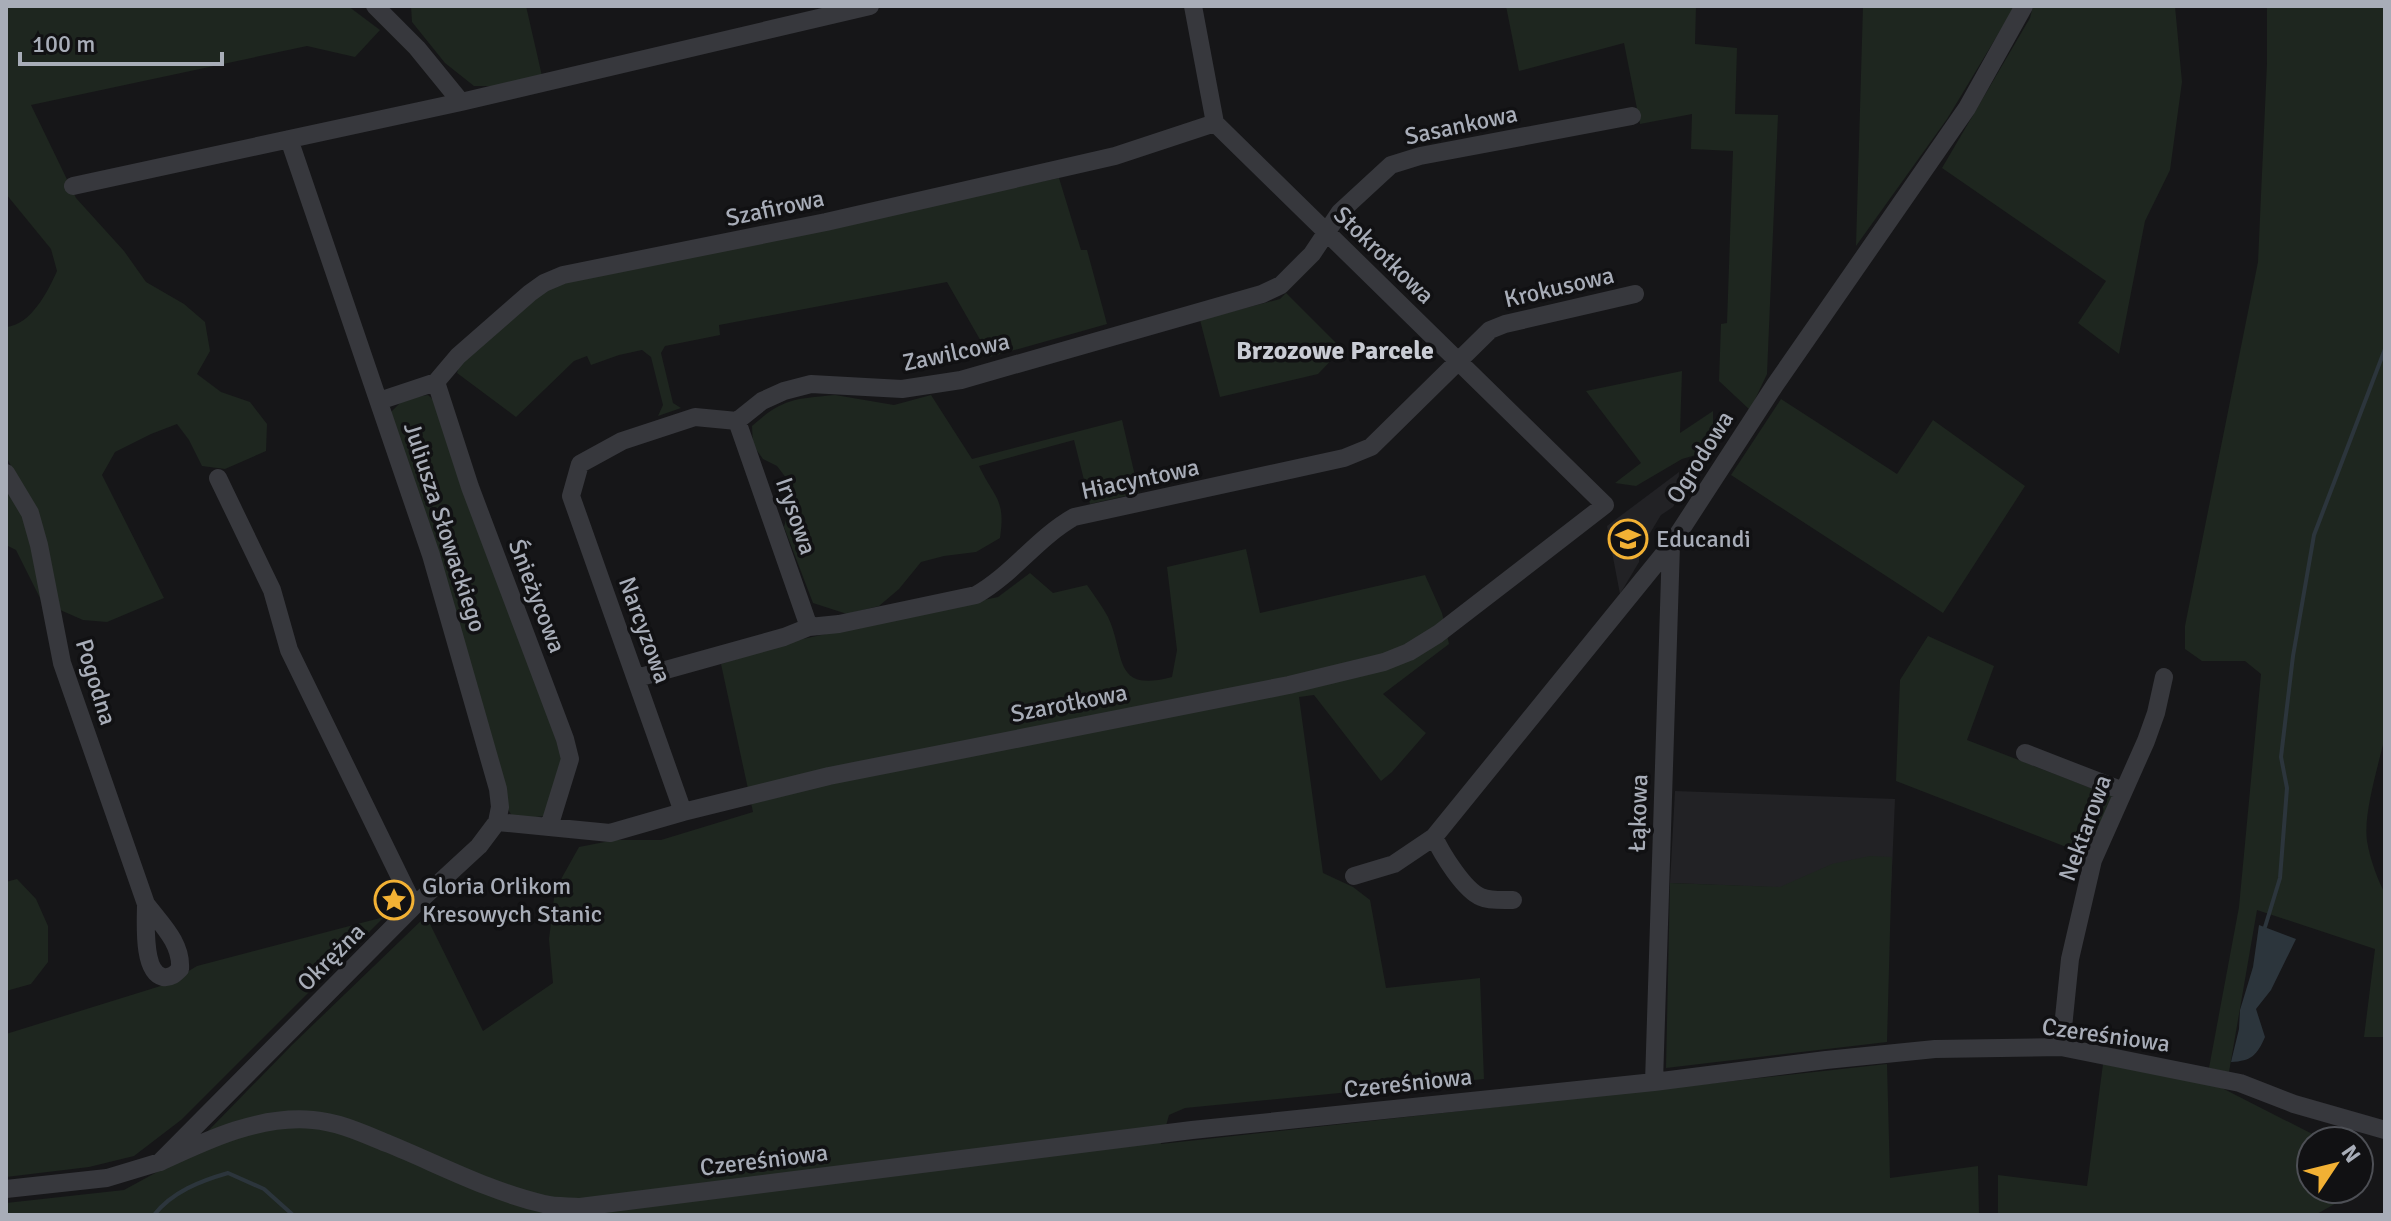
<svg xmlns="http://www.w3.org/2000/svg" width="2391" height="1221" font-family="Signika,sans-serif">
<rect width="100%" height="100%" fill="#161618"/>
<path fill="#222225" d="M 1679,472 L 1678,499 L 1673,507 L 1661,515 L 1639,551 L 1639,562 L 1620,594 L 1607,526 Z
M 1675,791 L 1895,799 L 1891,892 L 1670,883 Z"/>
<path fill="#1e261f" d="M 6,6 L 348,6 L 380,30 L 355,57 L 307,46 L 31,105 L 76,198 L 124,251 L 146,282 L 184,304 L 205,322 L 210,351 L 197,374 L 221,392 L 250,402 L 267,424 L 266,451 L 225,469 L 202,466 L 189,440 L 177,424 L 151,434 L 115,452 L 102,475 L 164,598 L 107,622 L 83,620 L 42,602 L 16,550 L 6,545 L 6,470 L 11,466 L 6,456 L 6,327 C 31,325 48,291 57,271 L 51,249 L 6,194 Z
M 411,6 L 526,6 L 542,76 L 505,86 L 474,86 L 445,63 L 412,22 Z
M 1506,6 L 1696,6 L 1695,44 L 1737,48 L 1735,114 L 1778,115 L 1767,374 L 1750,410 L 1719,381 L 1721,324 L 1727,323 L 1733,151 L 1691,149 L 1692,114 L 1640,124 L 1624,43 L 1519,71 Z
M 1863,6 L 2015,6 L 1947,119 L 1856,246 Z
M 2033,6 L 2175,6 L 2182,82 L 2170,170 L 2145,221 L 2119,354 L 2078,323 L 2106,281 L 1942,168 L 2030,18 Z
M 2267,6 L 2385,6 L 2385,736 C 2379,764 2363,813 2367,841 C 2370,859 2377,878 2385,894 L 2385,1037 L 2364,1037 L 2375,949 L 2257,910 L 2229,1072 L 2209,1068 L 2239,907 L 2261,674 L 2245,661 L 2202,661 L 2185,649 L 2185,626 L 2258,262 L 2267,63 Z
M 1059,178 L 1081,250 L 1087,250 L 1107,324 L 990,357 L 947,282 L 719,325 L 720,335 L 665,346 L 661,353 L 673,403 L 681,408 L 658,416 L 663,405 L 651,357 L 642,350 L 619,355 L 591,365 L 587,356 L 574,361 L 516,417 L 457,373 L 460,363 L 544,291 L 564,281 Z
M 1286,293 L 1342,349 L 1318,374 L 1220,397 L 1200,320 L 1280,299 Z
M 1682,371 L 1680,433 L 1713,411 L 1713,450 L 1682,459 L 1636,486 L 1615,483 L 1641,463 L 1586,391 Z
M 428,395 L 439,405 L 564,752 L 546,816 L 514,819 L 507,808 L 391,412 L 404,399 Z
M 835,395 L 894,405 L 931,395 L 972,459 L 1122,420 L 1139,493 L 1090,504 L 1074,440 L 979,466 C 994,498 1006,498 1000,538 L 976,552 L 944,556 L 921,562 L 899,589 L 879,606 L 847,614 L 813,603 L 784,527 L 791,502 L 790,483 L 777,466 L 763,459 L 753,445 L 752,426 C 783,398 795,399 835,395 Z
M 1781,399 L 1897,474 L 1933,420 L 2025,486 L 1943,613 L 1731,475 Z
M 1246,549 L 1260,613 L 1425,575 L 1442,613 L 1449,644 L 1383,694 L 1426,733 L 1392,772 L 1381,781 L 1314,695 L 1299,697 L 1323,873 L 1353,887 L 1370,900 L 1386,988 L 1480,978 L 1484,1079 L 1185,1108 L 1169,1115 L 1161,1144 L 1887,1064 L 1890,1178 L 1978,1166 L 1979,1215 L 6,1215 L 6,1203 L 124,1190 L 168,1166 L 209,1130 L 292,1045 L 426,916 L 483,1031 L 553,983 L 549,939 L 555,890 L 579,847 L 615,840 L 661,840 L 753,812 L 721,664 L 798,640 L 998,597 L 1030,573 L 1053,593 L 1087,585 C 1094,595 1102,606 1108,617 C 1126,656 1112,693 1172,677 L 1177,650 L 1167,567 Z
M 1928,636 L 1994,666 L 1967,740 L 2117,798 L 2087,855 L 1896,781 L 1900,680 Z
M 1870,856 L 1892,857 L 1887,1042 L 1666,1068 L 1670,883 L 1780,887 L 1832,864 Z
M 17,879 L 36,899 L 48,926 L 48,962 L 31,984 L 6,991 L 6,882 Z
M 384,917 L 181,1120 L 134,1156 L 89,1167 L 6,1177 L 6,1034 L 167,984 L 197,966 Z
M 2103,1064 L 2220,1087 L 2326,1141 L 2311,1141 L 2311,1189 L 2349,1189 L 2349,1196 L 2315,1215 L 1998,1215 L 1998,1175 L 2087,1186 Z"/>
<path fill="#2c353c" d="M 2259,925 L 2296,939 L 2271,990 L 2256,1009 L 2265,1037 C 2257,1055 2252,1061 2231,1062 L 2239,1029 L 2240,1010 L 2253,967 Z"/>
<g fill="none" stroke-linecap="round" stroke-linejoin="round">
<path stroke="#2c353c" stroke-width="4" d="M 2265,927 L 2280,878 L 2287,788 L 2281,757 L 2293,656 L 2314,535 L 2385,349
M 154,1215 C 172,1192 200,1181 228,1173 L 264,1189 L 293,1215"/>
<path stroke="#37383d" stroke-width="18" d="M 375,6 L 417,48 L 461,102
M 73,186 L 461,102 L 870,6
M 436,382 L 470,487 L 565,739 L 570,759 L 549,827
M 379,401 L 436,382 L 458,356 L 530,293 L 544,283 L 563,275 L 826,222 L 1115,156 L 1215,123
M 737,421 L 809,627
M 6,473 L 30,513 L 39,545 L 62,663 L 146,904 C 161,924 182,943 180,969 C 175,974 171,978 163,977 C 142,972 146,921 146,904
M 218,478 L 272,590 L 289,650 L 414,906
M 637,678 L 784,637 L 809,627 L 839,624 L 976,595 C 1013,574 1037,538 1074,517 L 1344,458 L 1371,447 L 1490,330 L 1505,324 L 1635,294
M 2025,753 L 2123,791
M 683,812 L 571,496 L 580,464 L 622,441 L 695,417 L 737,421 L 762,401 L 784,391 L 811,384 L 902,389 L 961,380 L 1262,294 L 1281,285 L 1312,254 L 1340,212 L 1391,165 L 1420,156 L 1632,116
M 497,822 L 610,833 L 683,812 L 829,776 L 1289,685 L 1384,662 L 1409,652 L 1438,634 L 1605,505 L 1215,123 L 1193,6
M 1434,837 C 1442,854 1464,890 1481,897 C 1490,901 1504,900 1513,900
M 1354,876 L 1394,864 L 1434,837 L 1671,545 L 1775,385 L 1967,108 L 2024,6
M 2061,1047 L 2070,959 L 2093,860 L 2146,741 L 2156,713 L 2164,677
M 1654,1082 L 1671,545
M 160,1162 C 207,1140 259,1115 313,1120 C 339,1122 364,1134 389,1144 C 438,1164 491,1192 544,1204 C 555,1207 568,1206 580,1207 L 1192,1130 L 1654,1082 L 1826,1060 L 1935,1049 L 2061,1047 L 2240,1083 L 2294,1104 L 2385,1130
M 6,1189 L 107,1178 L 160,1162 L 414,906 L 479,846 L 497,822 L 500,807 L 498,789 L 431,555 L 289,139"/>
</g>
<defs>
<symbol id="school-ring" viewBox="-11 -11 22 22"><circle r="9.5" fill="#111113" stroke="#f2b134" stroke-width="1.5"/><path d="M0-5L7-2L0 1L-7-2ZM-4 1L0 2.5L4 1V4Q0 6-4 4Z" fill="#f2b134"/></symbol>
<symbol id="sight-ring" viewBox="-11 -11 22 22"><circle r="9.5" fill="#111113" stroke="#f2b134" stroke-width="1.5"/><path d="M0-6L1.8-2.2L6-1.7L2.9 1.2L3.7 5.4L0 3.3L-3.7 5.4L-2.9 1.2L-6-1.7L-1.8-2.2Z" fill="#f2b134"/></symbol>
</defs>
<g fill-rule="evenodd">
<use href="#school-ring" x="1606" y="517" width="44" height="44"/>
<use href="#sight-ring" x="372" y="878" width="44" height="44"/>
</g>
<g text-anchor="middle" stroke-width="7" stroke-linejoin="round" paint-order="stroke">
<g font-size="24" fill="#a8adb8" stroke="#111113">
<text transform="translate(1461 125) rotate(-12)" y="8">Sasankowa</text>
<text transform="translate(775 208) rotate(-12)" y="8">Szafirowa</text>
<text transform="translate(1384 255) rotate(44)" y="8">Stokrotkowa</text>
<text transform="translate(1559 287) rotate(-13)" y="8">Krokusowa</text>
<text transform="translate(956 352) rotate(-12)" y="8">Zawilcowa</text>
<text transform="translate(1700 457) rotate(-58)" y="8">Ogrodowa</text>
<text transform="translate(1140 479) rotate(-12)" y="8">Hiacyntowa</text>
<text transform="translate(796 516) rotate(71)" y="8">Irysowa</text>
<text transform="translate(445 527) rotate(72)" y="8">Juliusza Słowackiego</text>
<text transform="translate(537 596) rotate(69)" y="8">Śnieżycowa</text>
<text transform="translate(645 630) rotate(70)" y="8">Narcyzowa</text>
<text transform="translate(96 682) rotate(73)" y="8">Pogodna</text>
<text transform="translate(1069 703) rotate(-11)" y="8">Szarotkowa</text>
<text transform="translate(1638 813) rotate(-88)" y="8">Łąkowa</text>
<text transform="translate(2085 828) rotate(-70)" y="8">Nektarowa</text>
<text transform="translate(331 957) rotate(-45)" y="8">Okrężna</text>
<text transform="translate(2106 1035) rotate(8)" y="8">Czereśniowa</text>
<text transform="translate(1408 1083) rotate(-6)" y="8">Czereśniowa</text>
<text transform="translate(764 1160) rotate(-7)" y="8">Czereśniowa</text>
</g>
<g font-size="24" fill="#a8adb8" stroke="#111113" text-anchor="start">
<text x="1656" y="547">Educandi</text>
<text x="422" y="894">Gloria Orlikom<tspan x="422" dy="28">Kresowych Stanic</tspan></text>
</g>
<g font-size="26" font-weight="bold" fill="#c9ccd4" stroke="#111113">
<text x="1335" y="359">Brzozowe Parcele</text>
</g>
</g>
<rect width="2391" height="1221" fill="none" stroke="#a8adb8" stroke-width="16"/>
<g transform="translate(2335 1165) rotate(55)"><circle r="38" fill="#111113" stroke="#4d4f55" stroke-width="2"/>
<path d="M0-6L14 30L0 20L-14 30Z" fill="#f2b134"/>
<text y="-12" font-size="22" font-weight="bold" text-anchor="middle" fill="#a8adb8">N</text>
</g>
<path d="M20 52v12h202v-12" fill="none" stroke="#a8adb8" stroke-width="4"/>
<text x="32" y="52" font-size="24" fill="#a8adb8" stroke="#111113" stroke-width="6" paint-order="stroke">100 m</text>
</svg>
